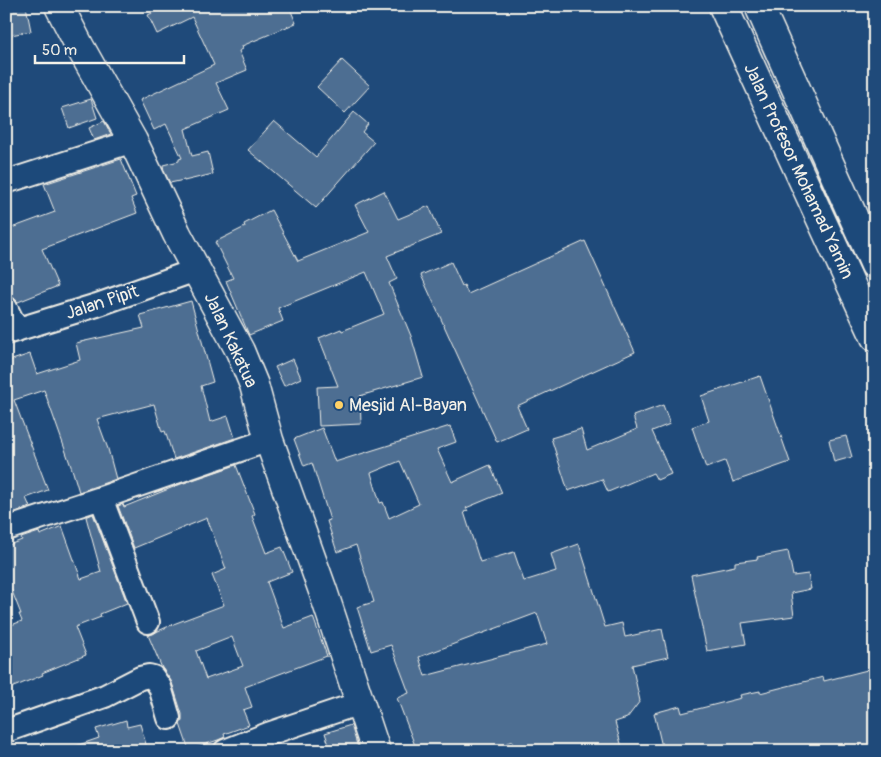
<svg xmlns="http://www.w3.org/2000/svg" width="881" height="757" font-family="Pangolin,sans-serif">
<rect width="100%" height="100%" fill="#1f4a7a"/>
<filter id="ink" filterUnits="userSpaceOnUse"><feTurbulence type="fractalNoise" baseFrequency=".02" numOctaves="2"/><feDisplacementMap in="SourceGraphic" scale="10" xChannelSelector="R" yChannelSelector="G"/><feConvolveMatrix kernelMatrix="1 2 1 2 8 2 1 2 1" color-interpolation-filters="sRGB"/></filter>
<g filter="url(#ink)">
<path fill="#4d6e92" stroke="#f4f1e8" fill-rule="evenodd" d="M 6,6 L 26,6 L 31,31 L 6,36 Z
M 167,6 L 289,6 L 296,23 L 242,46 L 243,49 L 239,51 L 247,70 L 216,83 L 229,110 L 185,129 L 192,156 L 208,152 L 213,174 L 184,181 L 184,180 L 170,183 L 164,171 L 163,165 L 179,161 L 179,159 L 182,158 L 166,124 L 154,130 L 140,100 L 214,65 L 192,17 L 157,34 L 148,15 Z
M 342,60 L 370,86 L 345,113 L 317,87 Z
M 91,99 L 97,118 L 69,128 L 62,108 Z
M 354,112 L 368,124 L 362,132 L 374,142 L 316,208 L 248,150 L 274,121 L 316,157 Z
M 104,121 L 111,134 L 94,140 L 89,128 Z
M 121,159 L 136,196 L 131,198 L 137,213 L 42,249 L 58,286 L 18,302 L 13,297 L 7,295 L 6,230 L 55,212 L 44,184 Z
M 384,191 L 398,219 L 429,206 L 441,234 L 387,256 L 397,279 L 389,283 L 411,336 L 423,377 L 360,396 L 361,424 L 319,426 L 317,387 L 338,386 L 319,338 L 341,329 L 342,331 L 384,314 L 366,272 L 278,308 L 283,321 L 249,335 L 226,281 L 233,278 L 215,242 L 245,227 L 244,224 L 271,210 L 298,261 L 369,232 L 355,205 Z
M 585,241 L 635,352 L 517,406 L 527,429 L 497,442 L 421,275 L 451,262 L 462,286 L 464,285 L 468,294 Z
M 191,301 L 213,382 L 201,386 L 210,422 L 228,416 L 235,438 L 174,459 L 165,431 L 162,432 L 154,404 L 97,419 L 108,449 L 116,479 L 79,492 L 73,472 L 44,390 L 14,400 L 48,490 L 26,498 L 30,507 L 12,513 L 6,499 L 6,362 L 30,354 L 37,374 L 80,360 L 76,343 L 144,328 L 140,315 Z
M 293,359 L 301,378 L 284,386 L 275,367 Z
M 760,376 L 790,462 L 733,482 L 725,461 L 706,468 L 692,427 L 709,421 L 701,396 Z
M 663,405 L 670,424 L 652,431 L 671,474 L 657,480 L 653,473 L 608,492 L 602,479 L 568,491 L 551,438 L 581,429 L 587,450 L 637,429 L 633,416 Z
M 450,426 L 456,442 L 437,449 L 452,482 L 490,465 L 502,493 L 466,508 L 468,511 L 464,512 L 480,562 L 514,552 L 524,581 L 556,571 L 551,554 L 579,544 L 605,627 L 622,623 L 625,637 L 662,629 L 668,657 L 632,665 L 640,701 L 627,718 L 615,722 L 623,751 L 514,751 L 512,741 L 487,751 L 417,751 L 397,698 L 409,693 L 391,645 L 371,651 L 357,607 L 374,602 L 356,545 L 337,552 L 327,521 L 330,520 L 312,463 L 304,466 L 294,439 L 322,428 L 335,462 ZM 400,461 L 419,504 L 389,518 L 383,502 L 380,503 L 371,473 ZM 537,613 L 547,644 L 425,676 L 419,657 Z
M 846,436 L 852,457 L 834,462 L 829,440 Z
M 236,465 L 255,514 L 252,516 L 266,553 L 282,547 L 292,572 L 267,582 L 284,628 L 313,617 L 327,656 L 245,687 L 252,707 L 243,710 L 249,725 L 224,734 L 225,737 L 218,740 L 189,750 L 180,724 L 182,721 L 182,714 L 172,683 L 162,668 L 148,635 L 153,634 L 158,631 L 176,623 L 224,605 L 212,575 L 226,569 L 207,518 L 134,548 L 118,506 L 123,504 L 124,507 L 181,484 ZM 232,637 L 243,666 L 206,679 L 196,651 Z
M 93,514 L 127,603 L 100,614 L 101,617 L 75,627 L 86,655 L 42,673 L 43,675 L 6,690 L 6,627 L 22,621 L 19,614 L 21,614 L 6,576 L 6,546 L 22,540 L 21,538 L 39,532 L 40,535 L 62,526 L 81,579 L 101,572 L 86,517 Z
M 788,551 L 793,576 L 808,574 L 811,589 L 791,593 L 794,616 L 742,623 L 746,644 L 707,651 L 691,575 L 735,566 L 735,562 L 758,559 L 757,557 Z
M 875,668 L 875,751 L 663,751 L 654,713 L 680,706 L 682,713 L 741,698 L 740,695 L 760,691 L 760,693 L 823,677 L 824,681 Z
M 126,720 L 127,727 L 140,724 L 148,751 L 70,751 L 70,748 L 99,738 L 96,729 Z
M 351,725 L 359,751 L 331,751 L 325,733 Z"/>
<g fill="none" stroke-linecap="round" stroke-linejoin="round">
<defs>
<path id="minor" d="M 6,182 L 133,141
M 6,308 L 17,330
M 6,333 L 97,305 L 196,270
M 101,498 L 148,622
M 6,529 L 101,498 L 269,440
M 6,731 L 105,696 L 140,678 L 149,676 L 153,677 L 160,687 L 169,718
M 225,751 L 268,734 L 360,703"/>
<path id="tertiary" d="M 59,6 L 80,47 L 133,141 L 177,234 L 240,351 L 254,385 L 269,440 L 323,591 L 376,751"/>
<path id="primary" d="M 723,6 L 875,337
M 759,6 L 875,265"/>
</defs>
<use href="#minor" stroke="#f4f1e8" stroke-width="26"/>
<use href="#tertiary" stroke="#f4f1e8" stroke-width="31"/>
<use href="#primary" stroke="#f4f1e8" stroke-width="31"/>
<use href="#minor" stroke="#1f4a7a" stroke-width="22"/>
<use href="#tertiary" stroke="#1f4a7a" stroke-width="28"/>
<use href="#primary" stroke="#1f4a7a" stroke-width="28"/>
</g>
</g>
<circle fill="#ffd166" stroke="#1f4a7a" stroke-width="2" cx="339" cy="405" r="5"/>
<g text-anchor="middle" stroke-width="4" stroke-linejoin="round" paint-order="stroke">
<g font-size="18" fill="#f4f1e8" stroke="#1f4a7a">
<text transform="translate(799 171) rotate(65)" y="6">Jalan Profesor Mohamad Yamin</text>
<text transform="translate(102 302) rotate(-18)" y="6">Jalan Pipit</text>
<text transform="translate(231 340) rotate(65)" y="6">Jalan Kakatua</text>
</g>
<g font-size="18" fill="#f4f1e8" stroke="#1f4a7a" text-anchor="start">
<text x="349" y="411">Mesjid Al-Bayan</text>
</g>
</g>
<rect width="881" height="757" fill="none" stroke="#1f4a7a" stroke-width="25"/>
<rect x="12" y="12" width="856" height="732" fill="none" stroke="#f4f1e8" stroke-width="2" filter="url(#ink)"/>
<path d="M35 55v8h149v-8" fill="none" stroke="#f4f1e8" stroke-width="2.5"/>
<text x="42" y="55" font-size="15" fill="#f4f1e8" stroke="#1f4a7a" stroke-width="4" paint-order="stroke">50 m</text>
</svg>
